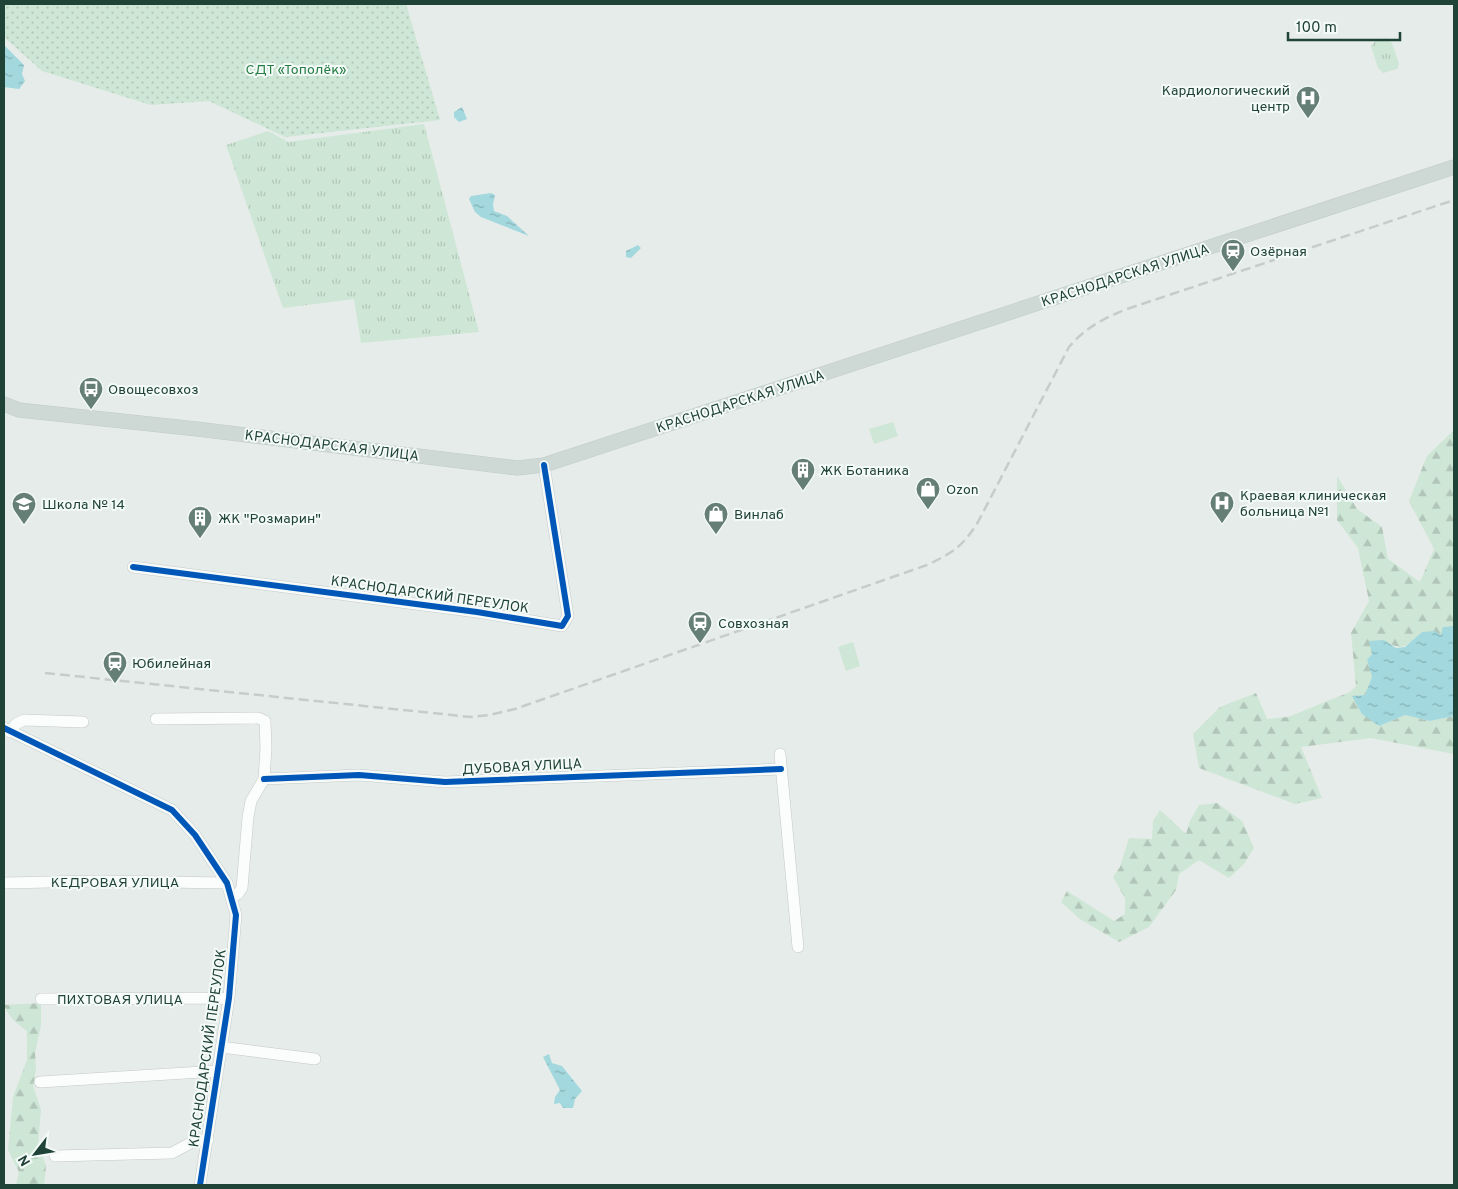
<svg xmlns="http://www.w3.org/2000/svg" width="1458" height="1189" font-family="Overpass,sans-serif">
<defs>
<pattern id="grass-tufts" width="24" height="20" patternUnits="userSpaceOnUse" patternTransform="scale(1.25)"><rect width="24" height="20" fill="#cee6d5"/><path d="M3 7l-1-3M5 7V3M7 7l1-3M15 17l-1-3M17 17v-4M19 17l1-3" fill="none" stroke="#b1c6b8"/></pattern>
<pattern id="forest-firs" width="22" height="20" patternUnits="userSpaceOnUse" patternTransform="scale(1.25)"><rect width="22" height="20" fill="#cee6d5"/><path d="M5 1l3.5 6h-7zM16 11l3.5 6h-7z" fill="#b1c6b8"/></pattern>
<pattern id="park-dots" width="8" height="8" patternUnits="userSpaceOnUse" patternTransform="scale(1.25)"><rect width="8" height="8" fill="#cee6d5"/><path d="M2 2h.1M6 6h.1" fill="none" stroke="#b1c6b8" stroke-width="1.8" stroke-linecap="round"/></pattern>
<pattern id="water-ripples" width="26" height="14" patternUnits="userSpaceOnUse" patternTransform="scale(1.25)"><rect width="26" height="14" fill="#a2d8de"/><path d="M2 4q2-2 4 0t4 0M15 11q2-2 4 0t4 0" fill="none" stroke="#84b1b5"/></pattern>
</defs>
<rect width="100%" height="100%" fill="#e6ece9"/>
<path fill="url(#grass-tufts)" d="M 1385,38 L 1392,43 L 1399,64 L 1397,69 L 1383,73 L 1378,68 L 1371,46 L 1375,41 Z
M 424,124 L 479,332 L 361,343 L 354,299 L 283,308 L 226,145 L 268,131 L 288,142 Z"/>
<path fill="url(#forest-firs)" d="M 1454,430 L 1454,626 L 1444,627 L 1441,636 L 1422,632 C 1406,646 1404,653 1384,640 L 1367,660 L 1372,677 L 1365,695 L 1352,696 L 1379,726 L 1405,715 L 1430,721 L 1454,716 L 1454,754 L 1371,738 L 1301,747 L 1322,798 L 1295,804 L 1199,768 L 1193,734 L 1220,707 L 1256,693 L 1267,719 L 1288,717 L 1350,692 L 1356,686 L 1351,633 L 1369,601 L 1358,548 L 1337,520 L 1337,476 L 1357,509 L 1382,527 L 1388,559 L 1420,582 L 1434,549 L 1409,501 L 1427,456 Z
M 1217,803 L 1242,821 L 1254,848 L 1244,864 L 1229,878 L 1199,860 L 1179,874 L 1176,890 L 1149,927 L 1119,942 L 1080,919 L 1061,902 L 1067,891 L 1114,921 L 1125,914 L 1125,898 L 1113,877 L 1120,867 L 1129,838 L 1152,839 L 1153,821 L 1160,810 L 1186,834 L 1190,821 L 1199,805 Z
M 41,1003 L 41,1025 L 35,1053 L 36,1069 L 33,1086 L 41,1110 L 38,1144 L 46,1166 L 44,1185 L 16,1185 L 19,1172 L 8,1150 L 13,1097 L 27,1060 L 27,1031 C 17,1024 8,1016 4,1005 Z"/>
<path fill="url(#park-dots)" d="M 4,4 L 406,4 L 440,120 L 285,137 L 209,101 L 151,105 L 42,71 L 4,37 Z"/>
<path fill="#cee6d5" d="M 893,422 L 898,436 L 874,444 L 869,429 Z
M 853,642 L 860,666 L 846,671 L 838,647 Z"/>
<path fill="url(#water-ripples)" d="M 4,45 L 24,65 L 22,74 L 25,81 L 19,89 L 4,87 Z
M 462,107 L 467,119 L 459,122 L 454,117 L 454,112 Z
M 491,193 L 495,195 L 493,204 L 494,211 L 507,216 L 529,236 L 481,217 L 475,212 L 469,199 L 471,196 Z
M 638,245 L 641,248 L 631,258 L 626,257 L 626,251 Z
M 1454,626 L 1454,716 L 1430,721 L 1405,715 L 1379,726 L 1362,714 L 1352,696 L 1365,695 L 1372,677 L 1367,660 L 1372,654 L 1369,641 L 1384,640 L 1396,648 L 1405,647 L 1422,632 L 1435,631 L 1441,635 L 1443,627 Z
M 549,1054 L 552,1063 L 562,1066 L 582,1091 L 575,1099 L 573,1108 L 563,1108 L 560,1103 L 554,1104 L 555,1097 L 560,1090 L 543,1057 Z"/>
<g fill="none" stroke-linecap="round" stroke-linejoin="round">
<defs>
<path id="minor" d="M 133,567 L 477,612 L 562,626 L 568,616 L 544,465
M 156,719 L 258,718 L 265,721 L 266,748 L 264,779 L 251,801 L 248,817 L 242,888 L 238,894 L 231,897
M 4,728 L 172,810 L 195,835 L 227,883 L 236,915 L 229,998 L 200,1185
M 10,732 L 16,724 L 24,720 L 83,722
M 780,754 L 798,947
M 264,779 L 359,775 L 445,782 L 781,769
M 4,883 L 98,881 L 227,883
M 41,999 L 229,998
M 221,1047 L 315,1059
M 40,1082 L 218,1071
M 55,1156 L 172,1153 L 196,1140 L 208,1140"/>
<path id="major" d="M 4,404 L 19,410 L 197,429 L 517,468 L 544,465 L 1454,167"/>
</defs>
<use href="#minor" stroke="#c3c9c6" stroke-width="12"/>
<use href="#major" stroke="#c1cbc8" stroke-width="15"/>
<use href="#minor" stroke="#fbfcfc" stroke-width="11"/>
<use href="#major" stroke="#ced8d5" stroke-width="14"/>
<path stroke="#c7ccca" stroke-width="2.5" stroke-dasharray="10 5" stroke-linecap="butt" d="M 45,673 L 471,717 L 489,715 L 515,709 L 927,565 C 954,552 962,547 978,522 L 1069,347 C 1085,328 1104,318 1127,309 L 1454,200"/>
<defs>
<path id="cycleway" d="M 133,567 L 477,612 L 562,626 L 568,616 L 544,465
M 4,728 L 172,810 L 195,835 L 227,883 L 236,915 L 229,998 L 200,1185
M 264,779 L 359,775 L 445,782 L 781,769"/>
</defs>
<use href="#cycleway" stroke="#f4faf7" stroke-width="9"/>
<use href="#cycleway" stroke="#0057b8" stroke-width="6"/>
</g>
<defs>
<symbol id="hospital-pin" viewBox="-11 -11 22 30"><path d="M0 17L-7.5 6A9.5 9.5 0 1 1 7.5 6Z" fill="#657e76" stroke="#f4faf7"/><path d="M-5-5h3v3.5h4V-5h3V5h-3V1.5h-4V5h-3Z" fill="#fff"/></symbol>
<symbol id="station-pin" viewBox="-11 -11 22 30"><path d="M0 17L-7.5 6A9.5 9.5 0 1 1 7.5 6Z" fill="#657e76" stroke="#f4faf7"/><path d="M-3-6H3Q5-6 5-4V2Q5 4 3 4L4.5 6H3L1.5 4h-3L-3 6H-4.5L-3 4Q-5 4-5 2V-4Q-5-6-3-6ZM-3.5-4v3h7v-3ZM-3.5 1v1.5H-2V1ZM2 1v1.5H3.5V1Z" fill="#fff"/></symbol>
<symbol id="bus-pin" viewBox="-11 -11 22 30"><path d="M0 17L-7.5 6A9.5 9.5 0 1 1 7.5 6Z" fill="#657e76" stroke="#f4faf7"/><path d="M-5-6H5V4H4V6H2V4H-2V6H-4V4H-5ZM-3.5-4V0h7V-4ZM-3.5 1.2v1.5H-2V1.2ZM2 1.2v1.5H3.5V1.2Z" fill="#fff"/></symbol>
<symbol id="building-pin" viewBox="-11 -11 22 30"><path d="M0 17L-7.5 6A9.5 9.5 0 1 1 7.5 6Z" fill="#657e76" stroke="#f4faf7"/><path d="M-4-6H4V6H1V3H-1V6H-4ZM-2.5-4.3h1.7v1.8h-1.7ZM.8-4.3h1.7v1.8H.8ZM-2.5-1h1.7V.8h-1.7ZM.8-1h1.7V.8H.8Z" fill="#fff"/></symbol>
<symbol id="shop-pin" viewBox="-11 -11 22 30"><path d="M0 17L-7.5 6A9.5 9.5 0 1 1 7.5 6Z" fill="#657e76" stroke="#f4faf7"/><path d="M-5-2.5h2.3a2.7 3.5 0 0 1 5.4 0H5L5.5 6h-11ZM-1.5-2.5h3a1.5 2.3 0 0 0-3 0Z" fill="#fff"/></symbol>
<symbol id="school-pin" viewBox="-11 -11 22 30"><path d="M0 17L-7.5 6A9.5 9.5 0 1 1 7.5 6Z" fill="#657e76" stroke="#f4faf7"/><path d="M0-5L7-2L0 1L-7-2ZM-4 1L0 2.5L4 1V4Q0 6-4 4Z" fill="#fff"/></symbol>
</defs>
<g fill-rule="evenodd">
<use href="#hospital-pin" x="1294" y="84" width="28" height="38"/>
<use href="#station-pin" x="1219" y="237" width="28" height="38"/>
<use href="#bus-pin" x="77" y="375" width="28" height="38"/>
<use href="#building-pin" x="789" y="456" width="28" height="38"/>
<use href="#shop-pin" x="914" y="475" width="28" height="38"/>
<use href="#hospital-pin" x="1208" y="489" width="28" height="38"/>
<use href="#school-pin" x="10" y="490" width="28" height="38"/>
<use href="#shop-pin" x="702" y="500" width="28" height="38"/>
<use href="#building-pin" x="186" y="504" width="28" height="38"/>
<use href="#station-pin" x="686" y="609" width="28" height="38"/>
<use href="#station-pin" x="101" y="649" width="28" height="38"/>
</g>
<g text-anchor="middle" stroke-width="4" stroke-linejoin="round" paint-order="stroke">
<g font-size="14" fill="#267e45" stroke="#f4faf7">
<text x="296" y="74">СДТ «Тополёк»</text>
</g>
<g font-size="14" fill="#204338" stroke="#f4faf7" text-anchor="start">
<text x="1290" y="95" text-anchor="end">Кардиологический<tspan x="1290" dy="16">центр</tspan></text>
<text x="1250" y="256">Озёрная</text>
<text x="108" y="394">Овощесовхоз</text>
<text x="820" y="475">ЖК Ботаника</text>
<text x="946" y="494">Ozon</text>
<text x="1240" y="500">Краевая клиническая<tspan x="1240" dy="16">больница №1</tspan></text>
<text x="42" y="509">Школа № 14</text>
<text x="734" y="519">Винлаб</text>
<text x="218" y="523">ЖК "Розмарин"</text>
<text x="718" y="628">Совхозная</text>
<text x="132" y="668">Юбилейная</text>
</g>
<g font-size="14" fill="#204338" stroke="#f4faf7">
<text transform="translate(1125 275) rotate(-18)" y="5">КРАСНОДАРСКАЯ УЛИЦА</text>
<text transform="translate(740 401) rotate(-18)" y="5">КРАСНОДАРСКАЯ УЛИЦА</text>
<text transform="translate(332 445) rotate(7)" y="5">КРАСНОДАРСКАЯ УЛИЦА</text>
<text transform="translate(430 594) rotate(8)" y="5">КРАСНОДАРСКИЙ ПЕРЕУЛОК</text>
<text transform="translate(522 766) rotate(-3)" y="5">ДУБОВАЯ УЛИЦА</text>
<text x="115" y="887">КЕДРОВАЯ УЛИЦА</text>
<text x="120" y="1004">ПИХТОВАЯ УЛИЦА</text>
<text transform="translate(207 1048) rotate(-82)" y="5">КРАСНОДАРСКИЙ ПЕРЕУЛОК</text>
</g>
</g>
<rect width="1458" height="1189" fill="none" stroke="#204338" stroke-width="10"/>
<g transform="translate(35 1154) rotate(239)" stroke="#f4faf7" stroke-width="4" paint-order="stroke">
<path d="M0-4L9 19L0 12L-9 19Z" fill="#204338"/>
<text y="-8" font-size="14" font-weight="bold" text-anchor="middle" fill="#204338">N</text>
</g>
<path d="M1288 32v8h112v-8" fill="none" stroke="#204338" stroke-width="2.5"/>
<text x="1296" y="32" font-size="15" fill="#204338" stroke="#f4faf7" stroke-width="4" paint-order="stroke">100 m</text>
</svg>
